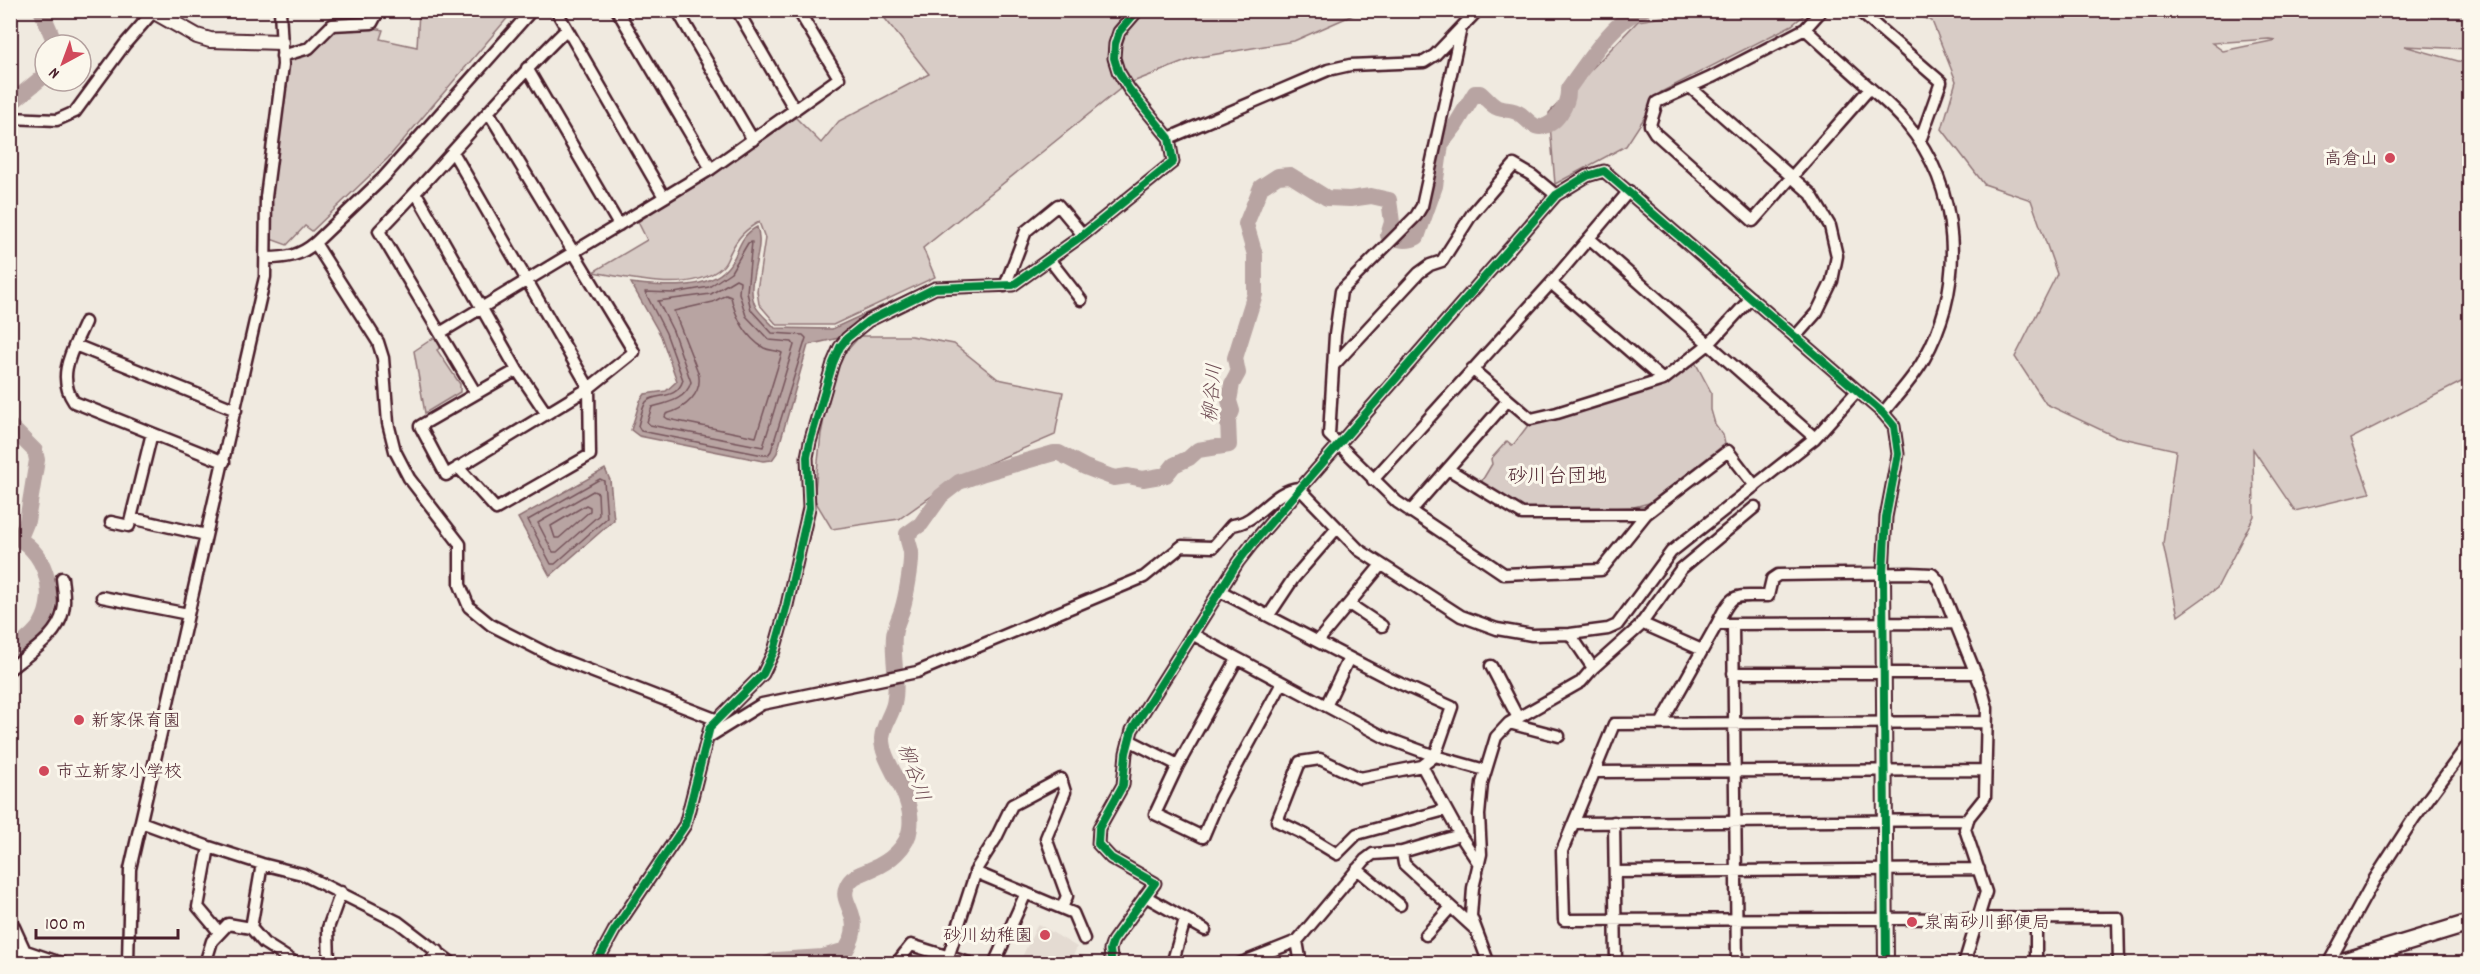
<svg xmlns="http://www.w3.org/2000/svg" width="2480" height="974" font-family="Dekko,'Klee One',sans-serif">
<rect width="100%" height="100%" fill="#f0eae0"/>
<filter id="ink" filterUnits="userSpaceOnUse"><feTurbulence type="fractalNoise" baseFrequency=".0167" numOctaves="2"/><feDisplacementMap in="SourceGraphic" scale="12" xChannelSelector="R" yChannelSelector="G"/><feConvolveMatrix kernelMatrix="1 2 1 2 8 2 1 2 1" color-interpolation-filters="sRGB"/></filter>
<g filter="url(#ink)">
<path fill="#e4dbd2" d="M 1038,924 L 1077,947 L 1070,963 L 1019,963 Z"/>
<path fill="#d8ccc6" stroke="#917678" stroke-width="1.5" fill-rule="evenodd" d="M 419,11 L 507,11 L 510,15 L 388,158 L 312,231 L 305,226 L 287,245 L 268,238 L 272,180 L 287,61 L 314,52 L 333,28 L 366,26 L 383,30 L 380,39 L 417,47 Z
M 879,11 L 1362,11 L 1294,41 L 1194,58 L 1125,85 L 923,248 L 935,277 L 833,325 L 777,325 L 759,304 L 757,291 L 765,238 L 759,222 C 746,229 738,237 731,251 C 728,256 727,263 722,267 C 691,295 630,278 593,272 L 647,240 L 638,222 L 795,117 L 821,143 L 839,121 L 929,74 Z
M 1676,11 L 1809,11 L 1792,25 L 1661,92 L 1626,146 L 1555,184 L 1549,113 L 1638,21 L 1663,17 Z
M 1907,11 L 2469,11 L 2469,49 L 2404,46 L 2469,64 L 2469,378 L 2350,439 L 2370,493 L 2295,511 L 2253,449 L 2254,516 L 2217,588 L 2178,616 L 2163,544 L 2176,450 L 2114,436 L 2046,404 L 2015,357 L 2057,274 L 2031,200 L 1984,184 L 1942,129 L 1956,81 L 1932,21 ZM 2269,39 L 2276,40 L 2223,51 L 2212,43 Z
M 860,336 L 911,336 L 954,344 L 998,379 L 1063,392 L 1055,435 L 962,475 L 899,519 L 832,529 L 814,499 L 821,434 L 835,364 Z
M 435,337 L 441,347 L 437,350 L 460,384 L 460,392 L 425,413 L 414,351 Z
M 1695,362 L 1711,392 L 1711,410 L 1715,424 L 1723,435 L 1725,444 L 1649,503 L 1634,507 L 1523,512 L 1480,484 L 1492,464 L 1491,459 L 1507,441 L 1512,445 L 1514,444 L 1529,424 L 1561,417 L 1663,386 Z"/>
<path fill="#b8a4a2" stroke="#8c6f72" stroke-width="1.5" d="M 757,227 C 766,252 743,283 756,307 C 760,314 769,321 775,328 L 832,329 L 923,287 L 925,291 L 848,328 L 839,338 L 808,345 L 777,453 L 772,460 L 763,461 L 639,436 L 631,430 L 640,401 L 645,394 L 666,391 L 677,381 L 661,336 L 631,283 C 658,286 706,292 727,268 C 740,254 737,237 757,227 Z
M 605,469 L 610,480 L 614,520 L 550,576 L 518,518 Z"/>
<g fill="none" stroke-linecap="round" stroke-linejoin="round">
<path stroke="#76545b" stroke-width="1.5" d="M 752,242 L 747,292 L 751,310 L 772,333 L 803,335 L 806,338 L 771,451 L 768,455 L 763,455 L 641,431 L 638,426 C 640,419 642,408 646,402 C 655,392 676,402 683,380 L 666,333 L 645,292 L 674,293 L 709,287 L 731,272 L 748,243 Z
M 736,279 L 740,281 L 739,293 L 746,316 L 769,340 L 792,342 L 794,345 L 763,447 L 650,425 L 647,422 L 652,407 C 667,403 686,400 691,382 L 673,331 L 658,301 L 711,294 Z
M 726,295 L 731,297 C 735,316 746,338 764,348 C 770,351 777,350 782,353 L 756,437 L 668,419 L 665,417 L 666,414 C 685,409 704,393 698,372 L 674,311 L 713,302 Z
M 600,479 L 604,481 L 607,518 L 555,564 L 551,564 L 528,520 Z
M 593,491 L 598,493 L 599,515 L 557,552 L 553,552 L 538,523 Z
M 586,505 L 590,507 L 590,511 L 559,538 L 555,538 L 551,526 Z"/>
<path stroke="#b8a4a2" stroke-width="16" d="M 41,10 L 56,45
M 10,104 L 45,75
M 10,426 L 35,451 L 37,460 L 27,521 L 20,538
M 10,535 C 45,547 59,594 41,624 C 34,636 21,644 10,653
M 10,938 L 19,964
M 767,964 L 776,960 L 823,957 L 846,950 C 867,916 838,904 847,886 C 852,875 862,874 872,869 C 889,862 908,847 910,828 C 915,794 881,764 882,738 C 883,725 891,716 894,704 C 899,681 892,659 894,636 C 895,626 899,619 902,610 C 906,597 912,565 911,552 C 910,546 907,540 907,534 L 921,524 L 941,496 L 959,482 L 984,473 L 1054,453 L 1059,453 L 1085,467 L 1114,478 L 1128,476 L 1143,479 L 1166,475 L 1174,465 L 1189,458 L 1198,450 L 1229,445 L 1228,420 L 1232,411 L 1229,401 L 1232,384 L 1238,373 L 1235,358 L 1255,294 L 1255,255 L 1246,224 L 1261,187 L 1278,176 L 1290,175 L 1327,198 L 1350,199 L 1371,196 L 1389,200 L 1392,222 L 1388,235 C 1397,240 1408,242 1417,237 L 1435,186 L 1441,144 L 1455,126 L 1475,93 L 1480,93 C 1485,97 1492,106 1498,108 C 1506,111 1512,108 1520,114 C 1526,118 1532,127 1540,127 C 1556,126 1569,104 1568,89 C 1585,66 1614,18 1643,10"/>
<defs>
<path id="street" d="M 556,10 L 664,197
M 617,10 L 711,169
M 677,10 L 753,140
M 737,10 L 795,110
M 1822,10 L 1805,29 L 1712,77 L 1657,102 L 1650,125 L 1655,133 L 1753,221 L 1870,88
M 1858,10 L 1941,82 L 1920,141
M 1461,28 L 1422,206 L 1416,216 L 1341,291 L 1335,335 L 1329,435 L 1397,502 L 1504,574 L 1601,570 L 1646,514 L 1728,451 L 1755,486
M 1805,29 C 1827,49 1848,69 1870,88 C 1882,99 1895,109 1906,123 C 1961,189 1966,284 1924,359 C 1914,378 1896,396 1883,413
M 282,56 L 309,48 L 332,25 L 372,23 L 379,10
M 527,68 L 619,225
M 1690,87 L 1811,194 L 1830,226 L 1837,256 L 1832,281 L 1817,312 L 1795,337
M 489,113 L 634,352 L 589,388 L 446,475 L 420,426 L 517,370
M 10,118 L 57,120 L 75,112 L 125,44 L 153,12
M 1169,138 L 1328,70 L 1350,65 L 1424,62 L 1435,55 L 1478,10
M 453,152 L 589,388 L 590,455 L 496,509 L 458,467
M 416,193 L 517,370 L 546,413
M 1589,238 L 1815,438
M 315,243 L 378,342 L 383,358 L 388,423 L 395,451 L 409,478 L 460,544 L 460,585 L 469,607 L 491,625 L 552,656 L 715,719
M 267,258 C 286,258 300,256 315,243 L 383,178 L 532,10
M 1049,259 L 1081,300
M 1551,283 L 1663,380
M 1005,286 L 1026,231 L 1058,205 L 1083,235
M 85,322 C 74,348 55,375 74,402 L 224,462
M 440,333 L 711,169 L 839,78 L 798,10
M 75,345 L 236,410
M 1333,366 L 1419,273 L 1430,265 L 1442,261 L 1472,214 L 1514,165 L 1533,176 L 1556,195
M 1472,369 L 1531,419 L 1557,413 L 1663,380 L 1710,343 L 1751,298
M 475,392 L 379,231 C 443,166 501,93 567,29
M 1448,469 L 1522,514 L 1646,514
M 1373,480 L 1551,283 L 1629,191
M 1299,488 L 1359,550 L 1461,616 L 1497,629 L 1532,635 L 1570,634 L 1608,629 L 1617,625 L 1671,552 L 1815,438 L 1857,391
M 1410,512 L 1508,400
M 131,518 L 206,535
M 111,522 L 129,526 L 152,433
M 1220,591 L 1388,678 L 1452,707 L 1435,756 L 1422,766 L 1360,778 L 1320,759 L 1300,762 L 1277,821 L 1304,834 L 1337,854 L 1357,834 L 1445,810
M 102,597 L 188,614
M 1349,604 L 1382,626
M 1269,615 L 1293,579 L 1337,528
M 1641,623 L 1702,650
M 1717,624 C 1734,590 1732,597 1768,596 L 1772,579 L 1778,575 L 1910,573 L 1932,574 L 1938,580 L 1982,689 L 1987,708 L 1985,797 L 1969,817 L 1965,829 L 1986,892 L 1964,964
M 1733,625 L 1737,964
M 1192,634 L 1386,738 L 1435,756 L 1485,770
M 1318,641 L 1381,565
M 1237,659 L 1178,765 L 1155,814 L 1203,837 L 1220,797 L 1282,683
M 1491,666 L 1518,718
M 1593,668 L 1639,627 L 1681,569 L 1755,507
M 10,669 C 29,653 58,637 63,611 C 66,600 63,589 62,578
M 1733,673 L 1976,673
M 1326,706 L 1349,658
M 1662,722 L 1717,624 L 1955,623
M 1985,722 L 1614,724 L 1562,851 L 1564,920 L 2118,918 L 2119,964
M 1509,723 L 1559,736
M 707,738 L 762,704 L 917,672 L 1144,577 L 1182,546 L 1213,547 L 1232,525 C 1258,523 1272,490 1299,488
M 1129,740 L 1178,765
M 1595,772 L 1985,770
M 141,822 L 209,847 L 262,864 L 302,874 L 398,922 L 453,964
M 1614,822 L 1616,964
M 1574,823 L 1968,820
M 1460,835 L 1479,864
M 209,847 L 198,907 L 219,932
M 1402,852 L 1404,864 L 1476,930
M 262,864 L 251,928 L 264,943 L 297,964
M 1357,869 L 1400,905
M 975,872 L 1073,913 L 1084,939
M 1615,872 L 1979,869
M 1145,896 L 1205,930
M 10,918 L 31,964
M 2036,918 L 2036,964
M 1426,935 L 1451,907
M 1297,941 L 1301,964
M 10,958 L 26,951 L 64,964
M 128,964 L 130,869 L 265,277 L 266,197 L 283,65 L 280,10
M 205,964 L 212,941 L 228,924 L 251,928
M 329,964 L 328,928 L 341,892
M 428,964 L 438,951
M 596,964 L 614,931 L 685,825 L 710,727 L 763,674 L 774,651 L 787,605 L 809,508 L 807,457 L 810,442 L 833,363 L 840,347 L 847,338 L 868,321 L 935,288 L 1013,285 L 1083,235 L 1173,162 L 1169,138 L 1129,89 L 1118,71 L 1114,58 L 1115,44 L 1119,32 L 1138,10
M 896,964 L 911,945 L 972,964
M 946,964 L 977,868 L 996,838 L 1012,805 L 1061,779 L 1065,792 L 1046,838 L 1067,896 L 1062,908
M 994,964 L 1026,893
M 1112,964 L 1110,950 L 1113,941 L 1155,883 L 1111,858 L 1098,844 L 1099,828 L 1123,785 L 1126,753 L 1132,730 L 1238,562 L 1252,544 L 1556,195 L 1587,176 L 1604,171 L 1883,413 L 1894,426 L 1898,454 L 1886,517 L 1883,573
M 1172,964 L 1185,920
M 1239,964 L 1297,941 L 1365,860 L 1373,854 L 1402,852 L 1460,835 L 1422,766
M 1489,964 L 1471,916 L 1473,888 L 1481,854 L 1479,815 L 1482,783 L 1496,737 L 1509,723 L 1581,682 L 1593,668 L 1570,634
M 2328,964 L 2374,880 L 2414,818 L 2470,742"/>
<path id="secondary" d="M 151,10 L 197,36 L 210,40 L 281,42
M 1883,573 L 1886,964"/>
<path id="primary" d="M 2336,964 L 2470,923"/>
</defs>
<use href="#street" stroke="#4a1f2b" stroke-width="15"/>
<use href="#secondary" stroke="#4a1f2b" stroke-width="18"/>
<use href="#primary" stroke="#4a1f2b" stroke-width="21"/>
<use href="#street" stroke="#fbf7ec" stroke-width="10"/>
<use href="#secondary" stroke="#fbf7ec" stroke-width="14"/>
<use href="#primary" stroke="#fbf7ec" stroke-width="16"/>
<defs>
<path id="cycleway" d="M 596,964 L 614,931 L 685,825 L 710,727 L 763,674 L 774,651 L 787,605 L 809,508 L 807,457 L 810,442 L 833,363 L 840,347 L 847,338 L 868,321 L 935,288 L 1013,285 L 1083,235 L 1173,162 L 1169,138 L 1129,89 L 1118,71 L 1114,58 L 1115,44 L 1119,32 L 1138,10
M 1112,964 L 1110,950 L 1113,941 L 1155,883 L 1111,858 L 1098,844 L 1099,828 L 1123,785 L 1126,753 L 1132,730 L 1238,562 L 1252,544 L 1556,195 L 1587,176 L 1604,171 L 1883,413 L 1894,426 L 1898,454 L 1886,517 L 1883,573 L 1886,964"/>
</defs>
<use href="#cycleway" stroke="#fbf7ec" stroke-width="11"/>
<use href="#cycleway" stroke="#00873e" stroke-width="8"/>
</g>
</g>
<g fill="#d1495b" stroke="#fbf7ec" stroke-width="2">
<circle cx="2390" cy="158" r="6"/>
<circle cx="79" cy="720" r="6"/>
<circle cx="44" cy="771" r="6"/>
<circle cx="1912" cy="922" r="6"/>
<circle cx="1045" cy="935" r="6"/>
</g>
<g text-anchor="middle" stroke-width="6" stroke-linejoin="round" paint-order="stroke">
<g font-size="18" fill="#4a1f2b" stroke="#fbf7ec" text-anchor="start">
<text x="2378" y="164" text-anchor="end">高倉山</text>
<text x="91" y="726">新家保育園</text>
<text x="56" y="777">市立新家小学校</text>
<text x="1924" y="928">泉南砂川郵便局</text>
<text x="1033" y="941" text-anchor="end">砂川幼稚園</text>
</g>
<g font-size="20" font-style="italic" fill="#704e55" stroke="#fbf7ec">
<text transform="translate(1211 393) rotate(-85)" y="7">柳谷川</text>
<text transform="translate(915 772) rotate(71)" y="7">柳谷川</text>
</g>
<g font-size="20" fill="#4a1f2b" stroke="#fbf7ec">
<text x="1557" y="482">砂川台団地</text>
</g>
</g>
<rect width="2480" height="974" fill="none" stroke="#fbf7ec" stroke-width="36"/>
<rect x="18" y="18" width="2444" height="938" fill="none" stroke="#4a1f2b" stroke-width="2" filter="url(#ink)"/>
<g transform="translate(63 63) rotate(221)"><circle r="28" fill="#fbf7ec" stroke="#b4a19f" stroke-width="1.5"/>
<path d="M0-4.5L10 22L0 15L-10 22Z" fill="#d1495b"/>
<text y="-9" font-size="16" font-weight="bold" text-anchor="middle" fill="#4a1f2b">N</text>
</g>
<path d="M36 929v9h142v-9" fill="none" stroke="#4a1f2b" stroke-width="3"/>
<text x="45" y="929" font-size="18" fill="#4a1f2b" stroke="#fbf7ec" stroke-width="4.5" paint-order="stroke">100 m</text>
</svg>
